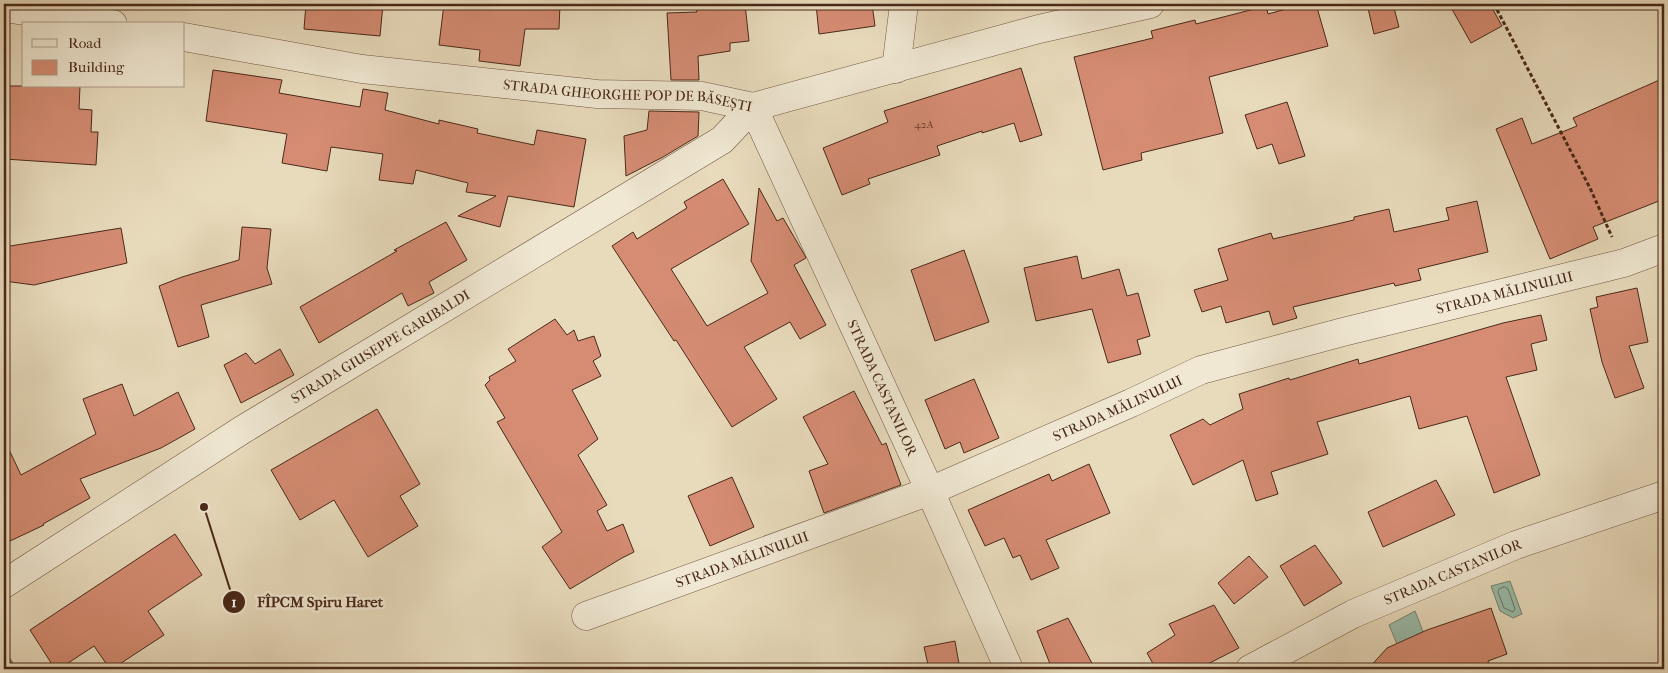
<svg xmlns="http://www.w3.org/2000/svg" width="1668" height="673" font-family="'IM FELL French Canon',serif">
<rect width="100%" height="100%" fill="#e8dbbc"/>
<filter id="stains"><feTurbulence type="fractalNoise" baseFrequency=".004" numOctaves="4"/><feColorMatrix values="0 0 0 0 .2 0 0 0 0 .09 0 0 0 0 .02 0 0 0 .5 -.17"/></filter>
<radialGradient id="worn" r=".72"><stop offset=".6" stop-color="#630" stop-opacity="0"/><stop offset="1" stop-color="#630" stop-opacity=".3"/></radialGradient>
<path fill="#98bcaa" stroke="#798170" d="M 1510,581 L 1522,614 L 1513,618 L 1500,611 L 1491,586 Z
M 1415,611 L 1431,652 L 1405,663 L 1389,625 Z"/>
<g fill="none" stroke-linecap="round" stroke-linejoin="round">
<path stroke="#717262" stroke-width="1" d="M 1505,587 L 1508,589 L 1515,609 L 1513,612 L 1504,608 L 1498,592 L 1499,589 Z"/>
<path stroke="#798170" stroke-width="9" d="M 4,656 L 12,669"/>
</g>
<path fill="#d58c73" stroke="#4a2919" d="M 306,4 L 383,4 L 380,36 L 304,29 Z
M 444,4 L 560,4 L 559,29 L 525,29 L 520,66 L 479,61 L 480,50 L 439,45 Z
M 696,4 L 745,4 L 749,41 L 730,43 L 730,51 L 698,56 L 699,80 L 671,80 L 667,13 L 697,12 Z
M 816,4 L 872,4 L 875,26 L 819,34 Z
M 1304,4 L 1316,4 L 1328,46 L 1209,77 L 1223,133 L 1141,153 L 1142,160 L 1103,170 L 1074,57 L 1153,38 L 1151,31 L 1195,20 L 1196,24 L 1266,6 L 1268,14 Z
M 1367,4 L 1393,4 L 1399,27 L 1374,34 Z
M 1449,4 L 1490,4 L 1502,26 L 1471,43 Z
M 1021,68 L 1042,135 L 1020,142 L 1014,123 L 982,133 L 982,131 L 937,146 L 940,155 L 868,179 L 870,184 L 842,195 L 823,148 L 888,122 L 884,111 Z
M 213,70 L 282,80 L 279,93 L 360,107 L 363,89 L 388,93 L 385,110 L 439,124 L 439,120 L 478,129 L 477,133 L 534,145 L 537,130 L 586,139 L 574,207 L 508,196 L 500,227 L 458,216 L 496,196 L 466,192 L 468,183 L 416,170 L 413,184 L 379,180 L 383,154 L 331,147 L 327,171 L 282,163 L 287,134 L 206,121 Z
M 1664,78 L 1664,199 L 1593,227 L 1598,239 L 1550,259 L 1496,129 L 1522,118 L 1532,144 L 1577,126 L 1573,118 Z
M 4,86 L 80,86 L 79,109 L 92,110 L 91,132 L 98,132 L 96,165 L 4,159 Z
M 1287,102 L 1305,156 L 1279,164 L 1272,144 L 1257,149 L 1245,115 Z
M 649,111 L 699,112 L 698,136 L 663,157 L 626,176 L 624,136 L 647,130 Z
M 723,179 L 749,224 L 671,269 L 707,326 L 768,293 L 751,261 L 759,188 L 777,221 L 783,218 L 804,254 L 806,258 L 794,265 L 826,325 L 800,339 L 790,322 L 744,347 L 777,399 L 732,427 L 676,340 L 674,341 L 612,246 L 633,232 L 637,239 L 687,208 L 684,202 Z
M 1477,201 L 1488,252 L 1418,269 L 1421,280 L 1395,286 L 1394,283 L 1293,307 L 1297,318 L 1273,325 L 1269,311 L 1226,323 L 1221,306 L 1202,312 L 1194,290 L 1228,280 L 1218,249 L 1271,233 L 1273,239 L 1354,220 L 1354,217 L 1389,209 L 1394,232 L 1449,220 L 1446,208 Z
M 446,222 L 467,260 L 429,282 L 434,293 L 408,306 L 402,293 L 319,343 L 300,307 L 397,251 L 394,250 Z
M 242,227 L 271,229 L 267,268 L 272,284 L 201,305 L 209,337 L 178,347 L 159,286 L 182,277 L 239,260 Z
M 121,228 L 127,263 L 34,285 L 4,281 L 4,247 Z
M 964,250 L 989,322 L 935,341 L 911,270 Z
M 1077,256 L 1082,279 L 1119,269 L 1127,296 L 1138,293 L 1150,336 L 1137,340 L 1141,354 L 1108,363 L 1092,309 L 1036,321 L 1024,268 Z
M 1637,288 L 1648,342 L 1629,346 L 1644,388 L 1615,398 L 1602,362 L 1590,309 L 1598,307 L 1596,297 Z
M 1541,315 L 1547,340 L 1531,344 L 1537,370 L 1506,377 L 1540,475 L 1494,493 L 1467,416 L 1419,429 L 1410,396 L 1317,422 L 1328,454 L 1271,472 L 1278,494 L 1256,501 L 1243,460 L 1193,485 L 1170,435 L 1203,419 L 1210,425 L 1243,409 L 1239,394 L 1289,378 L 1290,380 L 1358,359 L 1359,364 L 1503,323 Z
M 555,319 L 567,335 L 574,330 L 578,341 L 594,336 L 601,356 L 593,361 L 601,376 L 572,390 L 598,439 L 578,455 L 607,505 L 597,511 L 607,531 L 623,524 L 634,552 L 622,558 L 570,589 L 542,547 L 562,532 L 497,422 L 505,418 L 485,385 L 490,380 L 489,377 L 516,361 L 508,349 Z
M 280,349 L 294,375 L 241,403 L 224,365 L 246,353 L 255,364 Z
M 974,379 L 999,438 L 964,453 L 960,442 L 945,449 L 925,400 Z
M 122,384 L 134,416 L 178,392 L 195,429 L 161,448 L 80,479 L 90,498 L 43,524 L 44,525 L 10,541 L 4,528 L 4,439 L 21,475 L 96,434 L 83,399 Z
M 854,391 L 882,445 L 886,443 L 901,485 L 824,513 L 809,471 L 828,464 L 803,417 Z
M 377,409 L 420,484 L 400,496 L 418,526 L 368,557 L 334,500 L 300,520 L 271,470 Z
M 1089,464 L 1110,513 L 1046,540 L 1059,568 L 1031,580 L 1020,555 L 1013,558 L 1004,538 L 985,546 L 968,510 L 1049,474 L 1052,481 Z
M 732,477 L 754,527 L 710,546 L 688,496 Z
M 1436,480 L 1455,515 L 1383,547 L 1368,512 Z
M 175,534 L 202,575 L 148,611 L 164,635 L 112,669 L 110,669 L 94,646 L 59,669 L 55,669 L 30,630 Z
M 1315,545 L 1342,583 L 1304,606 L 1280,566 Z
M 1249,556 L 1268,577 L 1234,604 L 1218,583 Z
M 1214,605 L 1239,648 L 1198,669 L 1156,669 L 1147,653 L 1175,635 L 1169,624 Z
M 1491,608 L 1507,654 L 1488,661 L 1490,669 L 1368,669 L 1387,648 L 1427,630 Z
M 1068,618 L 1095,669 L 1052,669 L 1037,631 Z
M 955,641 L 959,664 L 929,669 L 924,647 Z"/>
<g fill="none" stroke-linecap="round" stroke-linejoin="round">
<defs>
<g id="minor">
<path d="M 4,8 L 113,24"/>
<path id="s1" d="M 184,37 L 362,69 L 597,94 L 702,96 L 753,107 L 1039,29 L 1150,4"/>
<path d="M 896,69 L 904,4"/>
<path id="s2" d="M 753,107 L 930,491 L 1009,669"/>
<path id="s3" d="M 4,584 L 242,430 L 722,140 L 753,107"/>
<path id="s4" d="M 586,616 L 930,491 L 1131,403 L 1201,370 L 1343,332 L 1624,263 L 1664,248"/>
<path id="s5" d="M 1250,669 L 1353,614 L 1516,545 L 1664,495"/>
</g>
</defs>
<use href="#minor" stroke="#725642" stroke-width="29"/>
<path stroke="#4a2919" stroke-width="3" stroke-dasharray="4 2.5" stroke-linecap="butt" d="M 1494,4 L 1590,188 L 1612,237"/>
<use href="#minor" stroke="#f0e8d3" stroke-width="28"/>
</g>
<g text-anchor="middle" stroke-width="5" stroke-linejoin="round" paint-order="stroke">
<g font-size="11" fill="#6d4230">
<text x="924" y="128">42A</text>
</g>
<g font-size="14" fill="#4a2919" stroke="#f0e8d3">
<text dy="5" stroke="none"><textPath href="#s1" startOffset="448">STRADA GHEORGHE POP DE BĂSEȘTI</textPath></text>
<text dy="5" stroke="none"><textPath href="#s4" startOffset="976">STRADA MĂLINULUI</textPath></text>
<text dy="5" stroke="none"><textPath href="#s3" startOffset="445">STRADA GIUSEPPE GARIBALDI</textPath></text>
<text dy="5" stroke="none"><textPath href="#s2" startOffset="309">STRADA CASTANILOR</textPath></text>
<text dy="5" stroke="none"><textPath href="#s4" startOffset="571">STRADA MĂLINULUI</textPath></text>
<text dy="5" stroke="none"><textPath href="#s4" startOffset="166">STRADA MĂLINULUI</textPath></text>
<text dy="5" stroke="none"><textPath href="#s5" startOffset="225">STRADA CASTANILOR</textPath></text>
</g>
</g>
<path fill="none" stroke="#4a2919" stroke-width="2" d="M204 507L234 602"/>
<g fill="#4a2919" stroke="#f0e8d3" stroke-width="2">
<circle cx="204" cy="507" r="5"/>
<circle cx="234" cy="602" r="12"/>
</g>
<g font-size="15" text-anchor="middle" font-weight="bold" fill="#fff">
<text x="234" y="607">1</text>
</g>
<g font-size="15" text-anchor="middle" font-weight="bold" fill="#4a2919" stroke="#f0e8d3" stroke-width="5" stroke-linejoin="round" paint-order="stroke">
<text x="320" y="607">FÎPCM Spiru Haret</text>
</g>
<rect width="1668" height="673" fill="none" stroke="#e8dbbc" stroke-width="20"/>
<rect x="5" y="5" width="1658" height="663" fill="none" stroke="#4a2919" stroke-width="2.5"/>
<rect x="10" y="10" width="1648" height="653" fill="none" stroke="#4a2919"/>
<rect x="22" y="22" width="162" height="65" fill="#f0e8d3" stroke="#ae9c89"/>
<rect x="32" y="39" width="25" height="8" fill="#f0e8d3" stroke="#ae9c89"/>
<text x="68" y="48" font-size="15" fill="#4a2919">Road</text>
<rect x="32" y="60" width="25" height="15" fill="#d58c73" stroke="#ae9c89"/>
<text x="68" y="72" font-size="15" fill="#4a2919">Building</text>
<rect width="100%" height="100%" filter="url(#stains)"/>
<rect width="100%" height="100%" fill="url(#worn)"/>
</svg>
